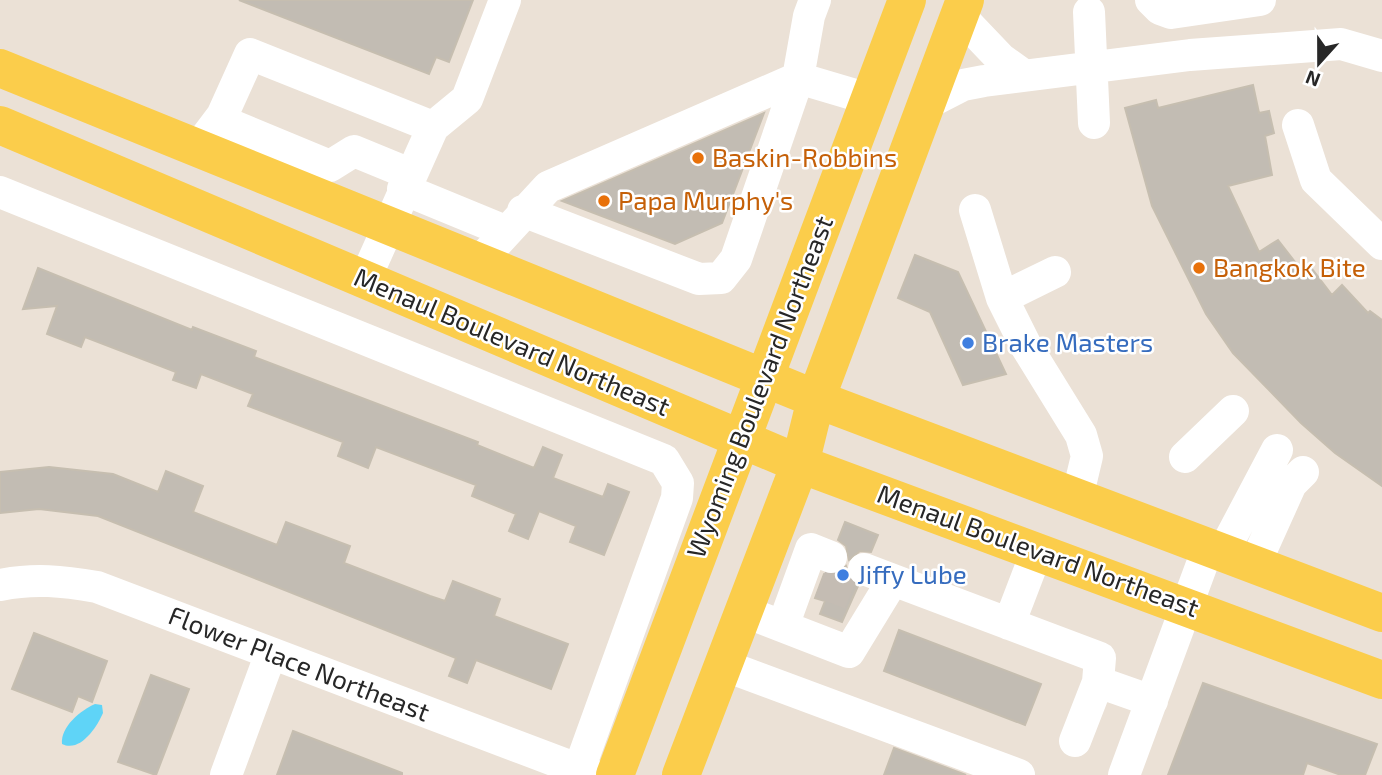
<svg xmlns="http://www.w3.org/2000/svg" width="1382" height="775" font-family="'Exo 2',sans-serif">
<rect width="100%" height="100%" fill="#ebe1d6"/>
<path fill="#5fd4f7" d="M 95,704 L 102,705 L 103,713 C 97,727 80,753 62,744 C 60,727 81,710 95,704 Z"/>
<path fill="#c2bcb3" stroke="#c6beb0" stroke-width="2" d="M 239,0 L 473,0 L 449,62 L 436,57 L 429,74 Z
M 1253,85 L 1259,113 L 1269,111 L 1274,133 L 1265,136 L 1272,175 L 1228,186 L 1259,252 L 1278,240 L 1302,271 L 1309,265 L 1332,295 L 1342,285 L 1368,313 L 1370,311 L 1382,320 L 1382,486 L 1335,453 L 1301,423 L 1233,353 L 1206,314 L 1152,206 L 1125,108 L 1156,100 L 1158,108 Z
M 764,113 L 722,223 L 675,244 L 562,201 Z
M 915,255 L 958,272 L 1006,374 L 963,385 L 930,312 L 898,298 Z
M 38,268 L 192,330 L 193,327 L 256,351 L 254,357 L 478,442 L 477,445 L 534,468 L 543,447 L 562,455 L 553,478 L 603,497 L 608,484 L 629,492 L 604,555 L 570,542 L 576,526 L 539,511 L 528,539 L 509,531 L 516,514 L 472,496 L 476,485 L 376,447 L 368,468 L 338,456 L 343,442 L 248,406 L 253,394 L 201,374 L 196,388 L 173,380 L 176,372 L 85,337 L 81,347 L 47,334 L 57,306 L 23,309 Z
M 49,467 L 113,474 L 158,492 L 166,471 L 203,486 L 193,512 L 277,545 L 286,522 L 350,546 L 344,563 L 430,596 L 445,601 L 453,581 L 500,599 L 494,616 L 568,644 L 551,689 L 476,660 L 467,683 L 449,676 L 456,658 L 98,516 L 39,509 L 0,513 L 0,472 Z
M 845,522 L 878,535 L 871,552 L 860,551 L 849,560 L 846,546 L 838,540 Z
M 846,566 L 849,580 L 858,586 L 842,622 L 820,614 L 825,601 L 815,598 L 824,574 L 834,575 Z
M 899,630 L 1041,684 L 1025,725 L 884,671 Z
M 34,633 L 107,661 L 92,702 L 78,696 L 72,712 L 12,689 Z
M 151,675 L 189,689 L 156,775 L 118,762 Z
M 1203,683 L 1377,744 L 1365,775 L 1341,775 L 1307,763 L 1303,775 L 1168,775 Z
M 293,731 L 402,773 L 402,775 L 277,775 Z
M 894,748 L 966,775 L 884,775 Z"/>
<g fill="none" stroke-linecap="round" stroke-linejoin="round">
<path stroke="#c4bcb3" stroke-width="32" stroke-dasharray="32 16" stroke-linecap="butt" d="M 821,582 L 854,595"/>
<path stroke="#fff" stroke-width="32" d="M 1151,0 L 1160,9 L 1171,13 L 1260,0
M 1089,12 L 1094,123
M 959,15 L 1001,59 L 1022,74
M 926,104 L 963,85 L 984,81 L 1190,55 L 1341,44 L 1382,56
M 219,120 L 330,166 L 354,151 L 410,174
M 1298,125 L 1316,180 L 1382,244
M 197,149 L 222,116 L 250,54 L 433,127
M 403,189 L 505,231
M 0,192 L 664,460 L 678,483 L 677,498 L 577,775
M 975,210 L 1002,298 L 1026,346 L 1081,435 L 1087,456 L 1077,498
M 523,211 L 699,279 L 721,278 L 736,259 L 798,78 L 809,16 L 815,0
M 478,263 L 548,187 L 798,78 L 869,99
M 365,279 L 433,127 L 467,99 L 505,0
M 1002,298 L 1055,272
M 1185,457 L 1233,411
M 1222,554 L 1277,450
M 1254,566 L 1291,484 L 1303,472
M 864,569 L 893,580
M 0,585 C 34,578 63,581 97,587 L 593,775
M 743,611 L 849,652 L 893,580 L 1100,658 L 1098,682
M 1009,624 L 1037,551
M 783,626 L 811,549 L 831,557
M 723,665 L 1019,775
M 1075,741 L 1098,682 L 1152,701
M 226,775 L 271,653
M 1124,775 L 1208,548"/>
<path stroke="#fbcd4b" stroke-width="38" d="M 0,68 L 816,399 L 1382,613
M 0,125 L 800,464 L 1382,680
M 615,775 L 907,0
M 681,775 L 800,464 L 816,399 L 965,0"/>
</g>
<g fill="#e8710a" stroke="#fff" stroke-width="2.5">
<circle cx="698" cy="158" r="7"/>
<circle cx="604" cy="201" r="7"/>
<circle cx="1199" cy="268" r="7"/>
</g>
<g fill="#3f7fe0" stroke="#fff" stroke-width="2.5">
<circle cx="968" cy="343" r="7"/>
<circle cx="843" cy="575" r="7"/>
</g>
<g text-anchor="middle" stroke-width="5" stroke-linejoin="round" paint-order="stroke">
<g font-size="26" fill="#c56008" stroke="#fff" text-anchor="start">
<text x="712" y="167">Baskin-Robbins</text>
<text x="618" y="210">Papa Murphy's</text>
<text x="1213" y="277">Bangkok Bite</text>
</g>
<g font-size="26" fill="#272727" stroke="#fff">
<text transform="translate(512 342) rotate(23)" y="9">Menaul Boulevard Northeast</text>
<text transform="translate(760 387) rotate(-69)" y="9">Wyoming Boulevard Northeast</text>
<text transform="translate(1038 551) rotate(20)" y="9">Menaul Boulevard Northeast</text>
<text transform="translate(299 664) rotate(21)" y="9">Flower Place Northeast</text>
</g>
<g font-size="26" fill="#366cbe" stroke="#fff" text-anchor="start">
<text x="982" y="352">Brake Masters</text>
<text x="857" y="584">Jiffy Lube</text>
</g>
</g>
<g transform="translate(1319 63) rotate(201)" stroke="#ffffff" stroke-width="5" paint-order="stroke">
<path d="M0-5L12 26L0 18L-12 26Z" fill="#272727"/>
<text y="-10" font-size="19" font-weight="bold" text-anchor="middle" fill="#272727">N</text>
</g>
</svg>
